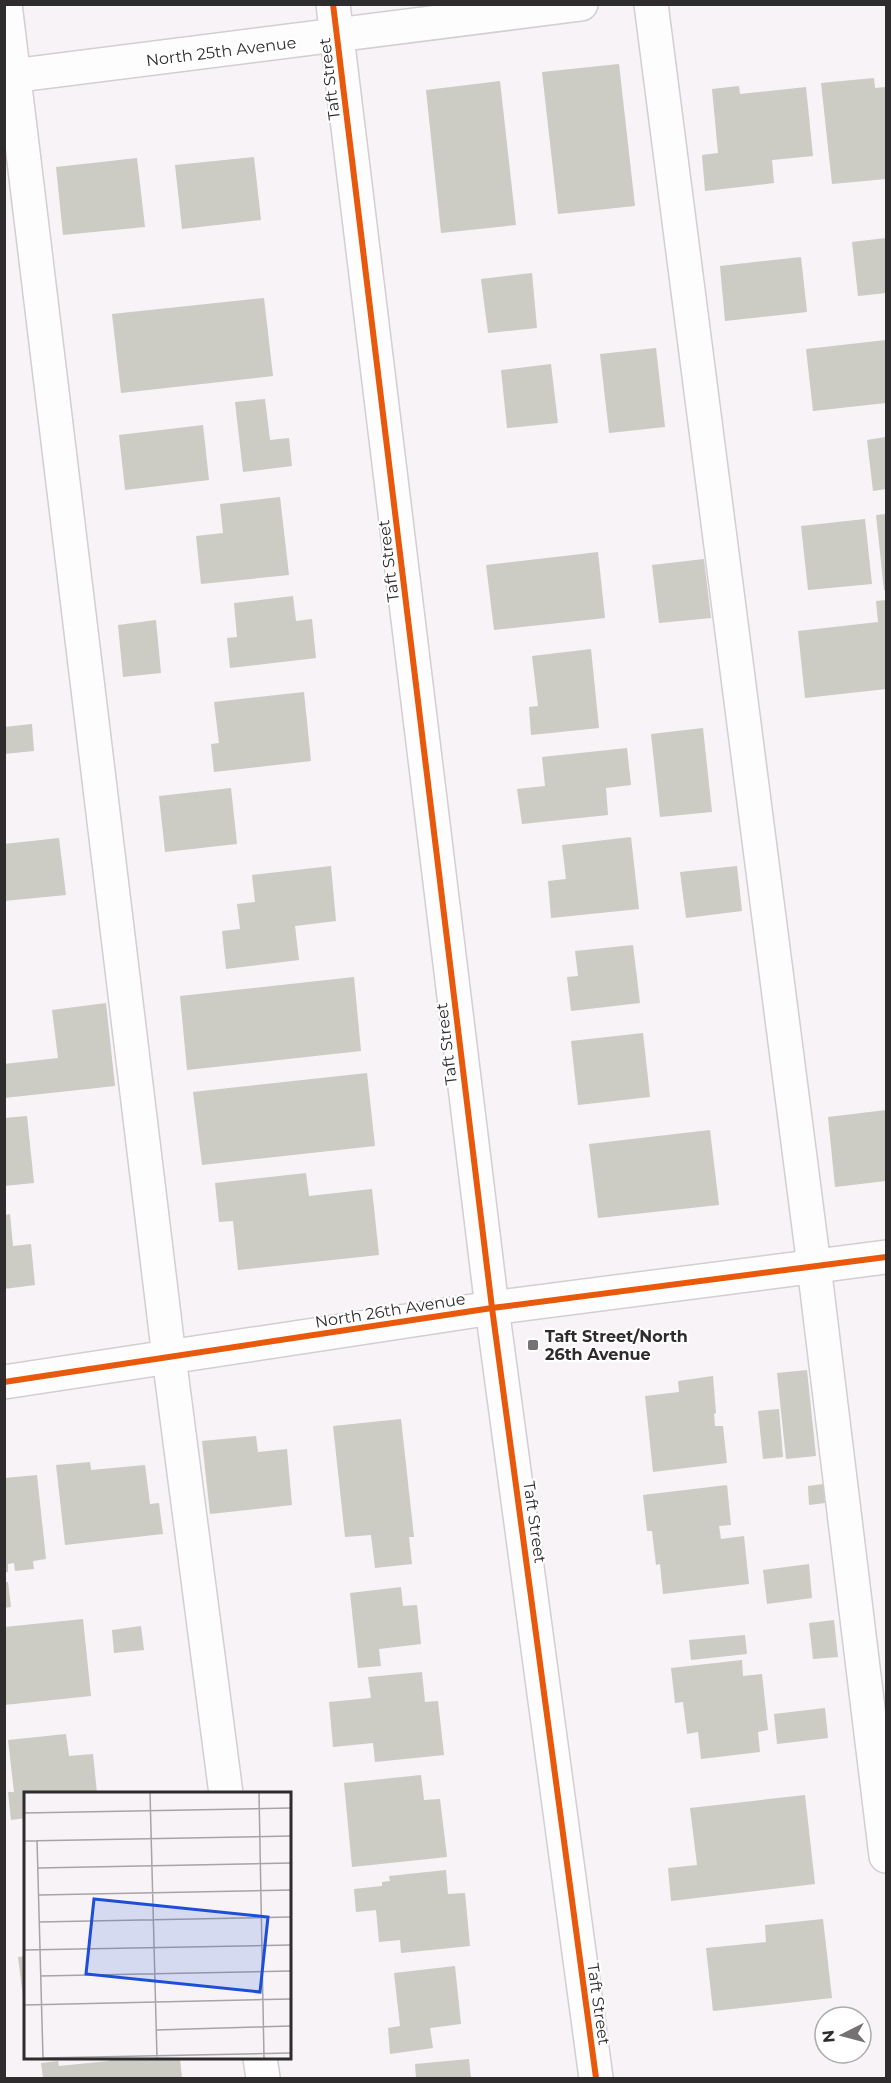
<svg xmlns="http://www.w3.org/2000/svg" width="891" height="2083" font-family="Montserrat,sans-serif">
<rect width="100%" height="100%" fill="#f7f3f6"/>
<path fill="#cccbc4" d="M 619,64 L 635,206 L 558,214 L 542,72 Z
M 874,78 L 875,88 L 886,87 L 886,151 L 885,151 L 886,179 L 832,184 L 821,83 Z
M 500,81 L 516,225 L 441,233 L 426,90 Z
M 739,86 L 740,94 L 806,87 L 813,156 L 772,160 L 774,183 L 705,191 L 702,155 L 718,153 L 712,89 Z
M 254,157 L 261,220 L 182,229 L 175,165 Z
M 137,158 L 145,227 L 63,235 L 56,167 Z
M 886,238 L 886,293 L 858,296 L 852,242 Z
M 801,257 L 807,312 L 725,321 L 720,266 Z
M 532,273 L 537,328 L 488,333 L 481,279 Z
M 264,298 L 273,376 L 121,393 L 112,314 Z
M 886,340 L 886,403 L 813,411 L 806,349 Z
M 656,348 L 665,427 L 609,433 L 600,354 Z
M 551,364 L 558,423 L 507,428 L 501,370 Z
M 265,399 L 270,440 L 289,438 L 292,466 L 243,472 L 235,402 Z
M 203,425 L 209,480 L 125,490 L 119,435 Z
M 886,437 L 886,489 L 873,491 L 867,440 Z
M 280,497 L 289,575 L 201,584 L 196,536 L 223,533 L 220,504 Z
M 886,514 L 886,590 L 884,590 L 876,515 Z
M 865,519 L 872,584 L 808,590 L 801,526 Z
M 598,552 L 605,618 L 494,630 L 486,565 Z
M 704,559 L 711,618 L 659,623 L 652,565 Z
M 293,596 L 296,621 L 312,619 L 316,658 L 230,668 L 227,638 L 237,637 L 234,603 Z
M 886,600 L 886,689 L 805,698 L 798,631 L 878,622 L 876,601 Z
M 156,620 L 161,673 L 123,677 L 118,625 Z
M 591,649 L 599,728 L 531,735 L 529,707 L 538,706 L 532,656 Z
M 304,692 L 311,761 L 214,772 L 211,744 L 219,743 L 214,702 Z
M 32,724 L 34,751 L 4,754 L 4,727 Z
M 703,728 L 712,812 L 660,817 L 651,734 Z
M 627,748 L 631,785 L 606,788 L 608,815 L 522,824 L 517,789 L 545,786 L 542,757 Z
M 231,788 L 237,844 L 165,852 L 159,796 Z
M 631,837 L 639,909 L 551,918 L 548,881 L 566,879 L 562,845 Z
M 59,838 L 66,895 L 4,901 L 4,844 Z
M 331,866 L 336,921 L 295,926 L 299,960 L 226,969 L 222,931 L 240,929 L 237,904 L 255,902 L 252,875 Z
M 737,866 L 742,911 L 686,918 L 680,872 Z
M 633,945 L 640,1003 L 571,1011 L 567,977 L 578,976 L 575,951 Z
M 354,977 L 361,1051 L 187,1070 L 180,996 Z
M 106,1003 L 115,1086 L 4,1098 L 4,1064 L 58,1058 L 52,1010 Z
M 643,1033 L 650,1097 L 578,1105 L 571,1041 Z
M 367,1073 L 375,1146 L 202,1165 L 193,1092 Z
M 886,1110 L 886,1181 L 835,1187 L 828,1117 Z
M 27,1116 L 34,1183 L 4,1186 L 4,1118 Z
M 710,1130 L 719,1205 L 598,1218 L 589,1144 Z
M 306,1173 L 309,1196 L 372,1189 L 379,1255 L 238,1270 L 233,1221 L 219,1222 L 215,1183 Z
M 10,1214 L 13,1246 L 31,1244 L 35,1285 L 4,1289 L 4,1215 Z
M 807,1370 L 816,1456 L 786,1459 L 777,1373 Z
M 713,1376 L 716,1413 L 714,1414 L 715,1426 L 723,1426 L 727,1463 L 653,1472 L 645,1396 L 679,1392 L 678,1381 Z
M 779,1409 L 783,1457 L 763,1459 L 758,1411 Z
M 401,1419 L 414,1537 L 409,1537 L 412,1564 L 375,1568 L 371,1535 L 345,1537 L 333,1426 Z
M 256,1436 L 258,1452 L 287,1449 L 292,1505 L 210,1514 L 202,1441 Z
M 90,1462 L 91,1470 L 145,1465 L 150,1504 L 159,1503 L 163,1534 L 65,1545 L 56,1465 Z
M 37,1475 L 46,1559 L 33,1561 L 34,1569 L 15,1571 L 14,1563 L 8,1564 L 8,1572 L 4,1573 L 4,1478 Z
M 823,1484 L 825,1503 L 809,1505 L 808,1486 Z
M 727,1485 L 731,1525 L 719,1526 L 721,1539 L 744,1536 L 749,1584 L 663,1594 L 660,1564 L 656,1565 L 652,1531 L 647,1531 L 643,1495 Z
M 809,1564 L 812,1598 L 767,1604 L 763,1570 Z
M 4,1582 L 8,1582 L 11,1607 L 4,1608 Z
M 401,1587 L 403,1606 L 417,1605 L 421,1644 L 379,1649 L 381,1666 L 358,1668 L 350,1593 Z
M 83,1619 L 91,1696 L 4,1705 L 4,1627 Z
M 834,1620 L 838,1657 L 813,1659 L 809,1623 Z
M 141,1626 L 144,1650 L 114,1653 L 112,1630 Z
M 745,1635 L 747,1654 L 691,1660 L 689,1640 Z
M 742,1660 L 743,1676 L 762,1674 L 768,1730 L 758,1732 L 760,1752 L 701,1759 L 698,1732 L 687,1734 L 683,1702 L 675,1703 L 671,1668 Z
M 422,1672 L 425,1702 L 438,1701 L 444,1755 L 375,1762 L 373,1743 L 333,1747 L 329,1702 L 371,1698 L 368,1677 Z
M 825,1708 L 828,1738 L 777,1744 L 774,1714 Z
M 66,1734 L 69,1756 L 93,1754 L 97,1793 L 26,1794 L 26,1818 L 11,1820 L 8,1792 L 14,1792 L 8,1740 Z
M 421,1775 L 424,1800 L 440,1799 L 447,1857 L 352,1867 L 344,1783 Z
M 805,1795 L 815,1884 L 671,1901 L 668,1868 L 697,1865 L 690,1808 Z
M 446,1870 L 448,1894 L 465,1893 L 470,1946 L 401,1953 L 400,1940 L 379,1942 L 376,1910 L 356,1912 L 354,1889 L 382,1886 L 382,1882 L 390,1881 L 389,1876 Z
M 823,1919 L 832,1998 L 713,2011 L 706,1948 L 766,1942 L 765,1925 Z
M 26,1956 L 26,2005 L 24,2005 L 18,1957 Z
M 455,1966 L 461,2024 L 430,2028 L 433,2048 L 390,2054 L 388,2028 L 400,2026 L 394,1973 Z
M 109,2058 L 180,2058 L 182,2078 L 43,2078 L 41,2063 L 58,2061 L 59,2066 L 109,2061 Z
M 469,2059 L 471,2078 L 416,2078 L 415,2064 Z"/>
<g fill="none" stroke-linecap="round" stroke-linejoin="round">
<defs>
<path id="minor" d="M 5,4 L 169,1357 L 226,1794
M 333,4 L 492,1308 L 596,2078
M 651,4 L 814,1266 L 886,1856
M 4,77 L 581,4
M 4,1382 L 492,1308 L 886,1257
M 260,2058 L 263,2078"/>
</defs>
<use href="#minor" stroke="#d2ced1" stroke-width="36"/>
<use href="#minor" stroke="#fefdfe" stroke-width="33"/>
<defs>
<path id="cycleway" d="M 333,4 L 492,1308 L 596,2078
M 4,1382 L 492,1308 L 886,1257"/>
</defs>
<use href="#cycleway" stroke="#fff" stroke-width="10"/>
<use href="#cycleway" stroke="#e8590c" stroke-width="6"/>
</g>
<rect fill="#757274" stroke="#fff" stroke-width="2" x="527" y="1339" width="12" height="12" rx="3"/>
<g text-anchor="middle" stroke-width="4.5" stroke-linejoin="round" paint-order="stroke">
<g font-size="16" fill="#2f2c2e" stroke="#fff">
<text transform="translate(221 51) rotate(-7)" y="6">North 25th Avenue</text>
<text transform="translate(329 79) rotate(-97)" y="6">Taft Street</text>
<text transform="translate(388 561) rotate(-97)" y="6">Taft Street</text>
<text transform="translate(446 1044) rotate(-97)" y="6">Taft Street</text>
<text transform="translate(390 1310) rotate(-9)" y="6">North 26th Avenue</text>
<text transform="translate(535 1522) rotate(82)" y="6">Taft Street</text>
<text transform="translate(599 2004) rotate(82)" y="6">Taft Street</text>
</g>
<g font-size="16" font-weight="bold" fill="#2f2c2e" stroke="#fff" text-anchor="start">
<text x="545" y="1342">Taft Street/North<tspan x="545" dy="18">26th Avenue</tspan></text>
</g>
</g>
<g transform="translate(24 1792)">
<rect width="267" height="267" fill="#f7f3f6"/>
<path fill="none" stroke="#a7a3a6" stroke-width="1.5" d="M 126,1 L 133,266M 235,1 L 240,266M 0,21 L 267,16M 13,48 L 19,266M 0,49 L 267,44M 14,76 L 267,71M 15,103 L 267,98M 15,130 L 267,125M 0,158 L 267,153M 16,184 L 267,179M 0,213 L 267,207M 132,238 L 267,234M 19,266 L 267,261"/>
<path fill="#1d4ed8" fill-opacity="0.15" stroke="#1d4ed8" stroke-width="3" d="M 70,107 L 244,125 L 236,200 L 62,182 Z"/>
<rect width="267" height="267" fill="none" stroke="#2f2c2e" stroke-width="3"/>
</g>
<rect width="891" height="2083" fill="none" stroke="#2f2c2e" stroke-width="12"/>
<g transform="translate(843 2035) rotate(264)"><circle r="28" fill="#ffffff" stroke="#acabab" stroke-width="1.5"/>
<path d="M0-4.5L10 22L0 15L-10 22Z" fill="#757274"/>
<text y="-9" font-size="16" font-weight="bold" text-anchor="middle" fill="#2f2c2e">N</text>
</g>
</svg>
